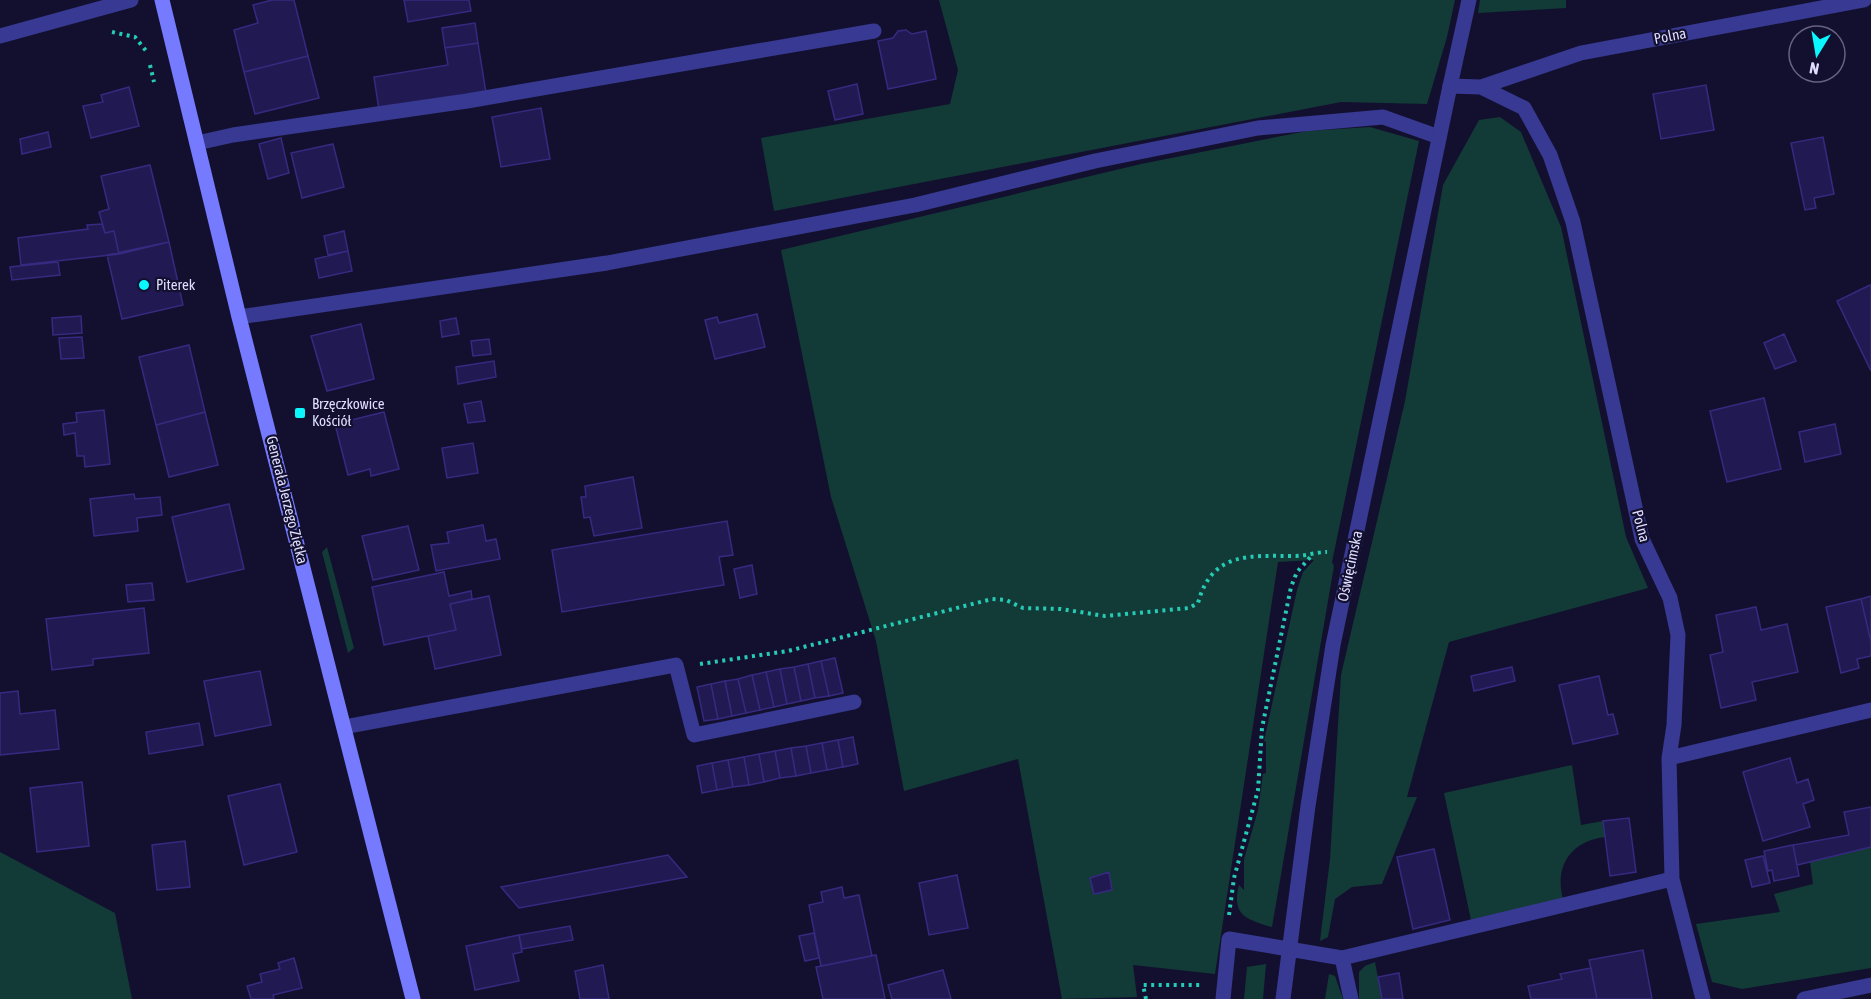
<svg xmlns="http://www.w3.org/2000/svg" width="1871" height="999" font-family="'Asap Condensed',sans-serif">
<rect width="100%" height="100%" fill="#13102f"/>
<path fill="#123a36" d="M 939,0 L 1455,0 L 1447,37 L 1427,104 L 1341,102 L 774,211 L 761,138 L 950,104 L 958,70 Z
M 1480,0 L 1566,0 L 1566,8 L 1478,13 Z
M 1500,117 L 1521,132 L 1561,227 L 1626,537 L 1648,588 L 1449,642 L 1407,797 L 1417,797 L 1382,884 L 1352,887 L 1335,899 L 1328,937 L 1320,941 L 1330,859 L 1341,675 L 1405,401 L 1443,185 L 1479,120 Z
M 1370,127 L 1419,141 L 1332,562 L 1334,566 L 1272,927 C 1247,920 1231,915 1239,885 L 1244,890 L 1244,859 L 1258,810 L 1263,774 L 1266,773 L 1266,742 L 1264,741 L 1297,590 L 1303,572 L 1314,560 L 1278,562 L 1215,974 L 1133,965 L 1137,997 L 1062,999 L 1018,759 L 904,791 L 876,641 L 831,497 L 781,250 L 1141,164 L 1307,131 Z
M 327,547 L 354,648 L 348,653 L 322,552 Z
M 1572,765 L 1581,825 L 1603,821 L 1605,837 C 1571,841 1554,866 1563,899 L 1471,920 L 1444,793 Z
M 1871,847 L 1871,968 L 1742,989 L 1712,982 L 1696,924 L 1780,912 L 1774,894 L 1813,884 L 1810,862 Z
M 0,852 L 115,913 L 132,999 L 0,999 Z
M 1375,962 L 1382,999 L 1359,999 L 1359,972 L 1365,966 Z
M 1266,964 L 1263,999 L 1244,999 L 1247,967 Z
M 1329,974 L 1335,976 L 1343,999 L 1325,999 Z"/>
<path fill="#211a52" stroke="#352a80" stroke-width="1.5" d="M 272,0 L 294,0 L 308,56 L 244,72 L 234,30 L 258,23 L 253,5 Z
M 404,0 L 469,0 L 471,11 L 408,22 Z
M 475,23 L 478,43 L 445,48 L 442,28 Z
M 906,30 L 912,34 L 926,31 L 936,79 L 888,89 L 878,41 L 893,38 L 898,31 Z
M 478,43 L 486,93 L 379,110 L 374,77 L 448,65 L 445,48 Z
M 308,56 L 319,98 L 255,114 L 244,72 Z
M 857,84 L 863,114 L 835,120 L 828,91 Z
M 1706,85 L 1714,130 L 1661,139 L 1653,94 Z
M 129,87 L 139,126 L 91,138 L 83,106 L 103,102 L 101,95 Z
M 541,108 L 550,159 L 501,167 L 492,117 Z
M 48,132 L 51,147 L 22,154 L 20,139 Z
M 1823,137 L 1834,194 L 1814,198 L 1816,208 L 1805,210 L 1791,143 Z
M 281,138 L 289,173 L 268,179 L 259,144 Z
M 333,144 L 344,187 L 302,198 L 291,153 Z
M 150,165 L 169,242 L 119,254 L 114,231 L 105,233 L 99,212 L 109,209 L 101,176 Z
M 102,224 L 105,233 L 114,231 L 119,254 L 21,265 L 18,238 L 88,229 L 87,225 Z
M 344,231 L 348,251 L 328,255 L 324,236 Z
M 169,242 L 183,305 L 122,319 L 107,255 Z
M 348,251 L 352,271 L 319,278 L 315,259 Z
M 58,262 L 60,275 L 12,280 L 10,267 Z
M 1870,285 L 1871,286 L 1871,371 L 1837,301 Z
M 757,314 L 765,347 L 715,359 L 705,320 L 717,317 L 719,323 Z
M 81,316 L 82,333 L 53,335 L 52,318 Z
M 456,318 L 459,334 L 442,337 L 440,321 Z
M 361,324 L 374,379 L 327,391 L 311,336 Z
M 1784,334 L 1796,361 L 1775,369 L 1764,343 Z
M 82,337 L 84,358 L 61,359 L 59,338 Z
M 489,339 L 491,354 L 473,356 L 471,341 Z
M 189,345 L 205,412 L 156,425 L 139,357 Z
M 494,361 L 496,377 L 458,384 L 456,367 Z
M 1764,398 L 1781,469 L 1727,482 L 1710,411 Z
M 481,401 L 485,421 L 468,423 L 464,404 Z
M 104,410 L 110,464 L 85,467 L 84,456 L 77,456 L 75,433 L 64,435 L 63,424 L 77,422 L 76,413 Z
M 205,412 L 218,465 L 169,477 L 156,425 Z
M 384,412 L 399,469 L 371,476 L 370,469 L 348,475 L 335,424 Z
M 1835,424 L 1841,454 L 1805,462 L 1799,432 Z
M 473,443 L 478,473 L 447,478 L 442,448 Z
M 633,477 L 642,528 L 594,536 L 590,517 L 584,518 L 581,497 L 586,497 L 585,486 Z
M 134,494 L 135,499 L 160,497 L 162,515 L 137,518 L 138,531 L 94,536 L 90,499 Z
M 229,504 L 244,569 L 187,582 L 172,517 Z
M 727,521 L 733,555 L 719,557 L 724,585 L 562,612 L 552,550 Z
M 483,525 L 486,541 L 496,539 L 500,559 L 436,571 L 431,545 L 449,543 L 447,532 Z
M 408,526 L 419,570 L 373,580 L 362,536 Z
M 752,565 L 757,594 L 740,598 L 734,569 Z
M 444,572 L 449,596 L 471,591 L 472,599 L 450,604 L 456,630 L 384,645 L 372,587 Z
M 152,583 L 154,600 L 128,602 L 126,585 Z
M 489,596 L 501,655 L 435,669 L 428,636 L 456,630 L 450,604 Z
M 1871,596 L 1871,642 L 1861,599 Z
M 1861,599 L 1871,642 L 1871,656 L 1857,659 L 1859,668 L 1841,673 L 1826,607 Z
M 1756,607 L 1761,630 L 1787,624 L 1798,672 L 1752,682 L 1756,700 L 1721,708 L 1710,655 L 1723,652 L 1716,615 Z
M 144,608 L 149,653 L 93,659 L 93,665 L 52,670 L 46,619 Z
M 835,658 L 843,693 L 829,696 L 821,661 Z
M 821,661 L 829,696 L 815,698 L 808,664 Z
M 808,664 L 815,698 L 801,701 L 794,667 Z
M 794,667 L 801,701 L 787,704 L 780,669 Z
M 1512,667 L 1515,681 L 1474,691 L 1471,676 Z
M 780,669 L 787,704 L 774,707 L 766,672 Z
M 260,671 L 271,725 L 215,736 L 204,681 Z
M 766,672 L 774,707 L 760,710 L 752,675 Z
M 752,675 L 760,710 L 746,713 L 738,679 Z
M 1599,676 L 1608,715 L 1613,714 L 1618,734 L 1573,744 L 1559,685 Z
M 738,679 L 746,713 L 732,716 L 725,681 Z
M 725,681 L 732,716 L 718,719 L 711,684 Z
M 711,684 L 718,719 L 704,721 L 697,687 Z
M 18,691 L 20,714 L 55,710 L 59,749 L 0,755 L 0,693 Z
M 199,723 L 203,745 L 149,754 L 146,732 Z
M 853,737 L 858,764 L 843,767 L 838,740 Z
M 838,740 L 843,767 L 827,770 L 822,743 Z
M 822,743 L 827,770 L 811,773 L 806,746 Z
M 806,746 L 811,773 L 796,776 L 791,748 Z
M 791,748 L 796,776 L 780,778 L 775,751 Z
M 775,751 L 780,778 L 764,782 L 759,754 Z
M 759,754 L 764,782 L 749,785 L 744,757 Z
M 744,757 L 749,785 L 733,787 L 728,760 Z
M 1790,758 L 1797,783 L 1808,779 L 1814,800 L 1803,804 L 1810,827 L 1763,841 L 1743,772 Z
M 728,760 L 733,787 L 717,790 L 712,763 Z
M 712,763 L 717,790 L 702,793 L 697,766 Z
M 82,782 L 89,846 L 37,852 L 30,788 Z
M 280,784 L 297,852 L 244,865 L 228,796 Z
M 1871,807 L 1871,847 L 1797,865 L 1793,845 L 1849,835 L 1844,812 Z
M 1629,818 L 1636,872 L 1610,876 L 1603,821 Z
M 185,841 L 190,887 L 157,890 L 152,845 Z
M 1793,845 L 1799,876 L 1774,881 L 1772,870 L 1768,871 L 1764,851 Z
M 1434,849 L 1450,920 L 1413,929 L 1397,857 Z
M 668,855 L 687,877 L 519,908 L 501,887 Z
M 1763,856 L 1770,883 L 1752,887 L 1745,860 Z
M 1109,872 L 1112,890 L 1094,894 L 1090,878 Z
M 957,875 L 968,928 L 929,935 L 919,883 Z
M 842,887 L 844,898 L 859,895 L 872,956 L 821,966 L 809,905 L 823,902 L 821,892 Z
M 570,926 L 573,940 L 522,949 L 519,935 Z
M 814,933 L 819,958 L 805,961 L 799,936 Z
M 519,935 L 522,952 L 513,954 L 519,981 L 475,990 L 466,946 Z
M 1643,950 L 1652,999 L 1597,999 L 1589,960 Z
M 876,955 L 885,999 L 823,999 L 816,967 Z
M 294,958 L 302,988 L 273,995 L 274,999 L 251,999 L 247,986 L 262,982 L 260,974 L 280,969 L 278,963 Z
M 603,965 L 609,999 L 580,999 L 575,971 Z
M 1591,968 L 1597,999 L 1531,999 L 1528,986 L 1562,979 L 1560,974 Z
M 943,970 L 951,999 L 892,999 L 888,985 Z
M 1399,973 L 1403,999 L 1382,999 L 1378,977 Z"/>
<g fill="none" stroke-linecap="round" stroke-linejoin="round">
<path stroke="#26cbb6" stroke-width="4" stroke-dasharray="3 4.5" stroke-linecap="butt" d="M 112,32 L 135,37 L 147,52
M 150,65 L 154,82
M 700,664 L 788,651 L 992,599 L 1006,600 L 1023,608 L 1061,609 L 1105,616 L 1189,608 L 1198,603 C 1212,551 1250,556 1295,556 C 1306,556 1316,552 1327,552
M 1229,915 L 1234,878 L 1258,790 L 1262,728 L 1291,587 L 1297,572 L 1312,555
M 1146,999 L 1143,985 L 1200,985"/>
<path stroke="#373992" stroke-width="15" d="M 1450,86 L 1469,0
M 197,143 L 233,135 L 467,101 L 874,31
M 239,317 L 607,263 L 915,205 L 1095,161 L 1258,128 L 1383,117 L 1439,137
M 344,727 L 676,665 L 694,735 L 854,702"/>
<path stroke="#373992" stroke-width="15" d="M 0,36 L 131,0
M 1481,87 L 1524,108 L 1550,155 L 1573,222 L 1642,539 L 1670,598 L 1678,635 L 1674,725 L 1669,758 L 1672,879 L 1703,999
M 1669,758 L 1871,710
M 1342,958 L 1351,999
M 1223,999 L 1229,939 L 1342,958 L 1672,879
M 1283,999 L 1308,806 L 1333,645 L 1450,86 L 1481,87 L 1581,53 L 1864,0
M 1804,999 L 1871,985"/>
<path stroke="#757aff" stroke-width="15" d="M 162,0 L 239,317 L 413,999"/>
</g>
<g fill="#0af7ff" stroke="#13102f" stroke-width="2">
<circle cx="144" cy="285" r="6"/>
<rect x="294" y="407" width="12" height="12" rx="3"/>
</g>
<g text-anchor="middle" stroke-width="4.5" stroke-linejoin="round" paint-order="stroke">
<g font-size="15" fill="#dfdeff" stroke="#13102f">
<text transform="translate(1670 36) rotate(-11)" y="5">Polna</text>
<text transform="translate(287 500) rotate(76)" y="5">Generała Jerzego Ziętka</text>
<text transform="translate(1641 526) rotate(75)" y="5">Polna</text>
<text transform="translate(1350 566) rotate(-78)" y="5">Oświęcimska</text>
</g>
<g font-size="15" fill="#dfdeff" stroke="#13102f" text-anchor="start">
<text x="156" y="290">Piterek</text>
<text x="312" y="409">Brzęczkowice<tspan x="312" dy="17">Kościół</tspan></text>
</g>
</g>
<g transform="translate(1817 54) rotate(191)"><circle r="28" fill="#13102f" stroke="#656282" stroke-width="1.5"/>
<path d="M0-4.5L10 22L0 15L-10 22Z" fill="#0af7ff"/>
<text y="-9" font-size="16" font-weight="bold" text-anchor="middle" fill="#dfdeff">N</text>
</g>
</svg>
